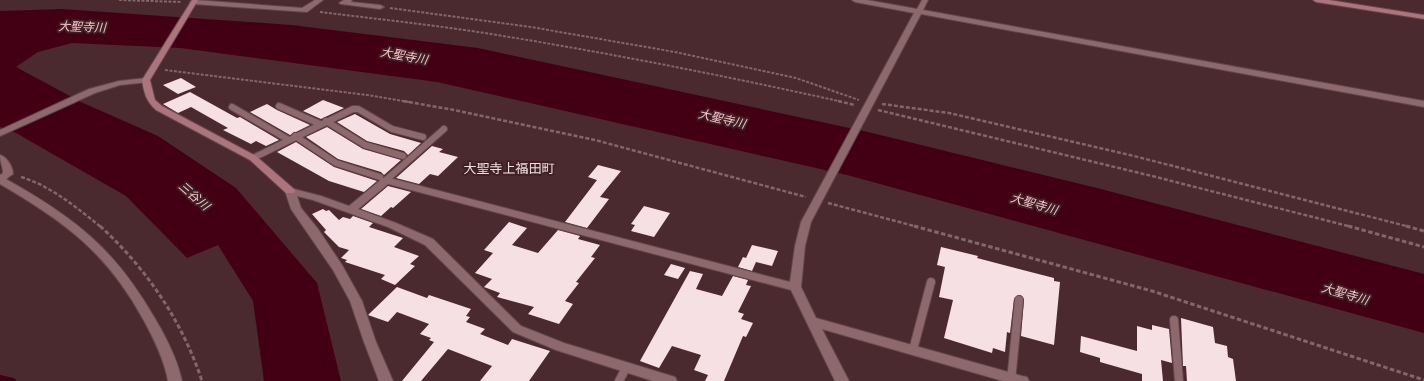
<svg xmlns="http://www.w3.org/2000/svg" width="1424" height="381" font-family="'Times New Roman','Noto Sans JP',serif">
<rect width="100%" height="100%" fill="#4a2a2f"/>
<path fill="#430015" d="M 62,9 L 292,25 L 478,48 L 868,132 L 1097,188 L 1424,274 L 1424,333 L 847,175 L 437,82 L 180,48 L 72,43 L 38,52 L 16,67 L 81,102 L 158,136 L 236,188 L 317,283 L 341,381 L 264,381 L 253,301 L 218,245 L 187,258 L 126,196 L 16,133 L 0,127 L 0,11 Z"/>
<g fill="none" stroke-linecap="round" stroke-linejoin="round">
<path stroke="#430015" stroke-width="6" d="M 0,378 L 13,381"/>
</g>
<path fill="#f7e0e3" d="M 181,78 L 196,87 L 178,94 L 163,85 Z
M 190,92 L 237,118 L 240,117 L 279,140 L 266,146 L 256,141 L 251,144 L 223,130 L 228,128 L 191,107 L 178,113 L 163,104 Z
M 323,100 L 344,108 L 321,119 L 303,111 Z
M 267,104 L 277,110 L 310,125 L 290,135 L 250,112 Z
M 355,114 L 390,134 L 421,143 L 408,155 L 404,151 L 367,141 L 337,122 Z
M 327,127 L 363,149 L 401,160 L 384,175 L 381,172 L 338,159 L 306,137 Z
M 296,142 L 334,167 L 377,181 L 364,192 L 329,181 L 277,152 Z
M 432,146 L 443,149 L 439,152 L 458,157 L 438,176 L 430,174 L 419,184 L 396,178 Z
M 598,165 L 621,171 L 600,197 L 609,199 L 587,228 L 565,222 L 597,180 L 588,177 Z
M 388,186 L 411,192 L 393,208 L 391,207 L 381,216 L 361,209 Z
M 644,206 L 670,213 L 654,237 L 631,231 L 635,225 L 631,224 Z
M 323,209 L 326,211 L 329,210 L 339,220 L 343,217 L 350,219 L 353,216 L 373,223 L 369,227 L 403,238 L 394,247 L 419,256 L 410,264 L 415,266 L 395,285 L 381,279 L 385,275 L 345,262 L 347,260 L 341,258 L 349,250 L 339,247 L 324,232 L 326,230 L 312,214 Z
M 509,222 L 527,228 L 512,245 L 538,253 L 558,230 L 580,236 L 578,239 L 600,245 L 591,257 L 595,258 L 576,282 L 579,283 L 565,301 L 573,304 L 559,324 L 528,314 L 534,307 L 497,297 L 500,293 L 484,287 L 492,279 L 475,273 L 493,253 L 484,250 Z
M 752,245 L 778,251 L 772,266 L 756,262 L 752,271 L 738,267 L 743,257 L 746,258 Z
M 941,247 L 978,256 L 977,258 L 1054,278 L 1054,281 L 1060,282 L 1054,345 L 1021,336 L 1024,300 L 1022,296 L 1019,295 L 1014,299 L 1010,333 L 1007,332 L 1005,352 L 993,348 L 992,353 L 944,338 L 953,300 L 939,297 L 945,267 L 937,265 Z
M 671,264 L 685,268 L 678,279 L 664,275 Z
M 690,271 L 703,274 L 696,289 L 722,296 L 733,276 L 748,280 L 746,285 L 751,286 L 738,312 L 744,314 L 741,319 L 753,323 L 746,337 L 743,336 L 724,381 L 705,381 L 708,375 L 694,370 L 701,355 L 672,346 L 659,368 L 640,361 Z
M 397,287 L 427,298 L 429,295 L 471,309 L 466,316 L 470,317 L 466,322 L 485,329 L 480,334 L 508,345 L 512,339 L 550,351 L 529,381 L 480,381 L 492,366 L 448,349 L 421,381 L 402,381 L 434,342 L 429,340 L 431,338 L 420,334 L 429,324 L 397,312 L 388,322 L 368,315 Z
M 1181,318 L 1213,327 L 1215,343 L 1227,346 L 1228,357 L 1233,359 L 1236,381 L 1187,381 L 1186,366 L 1183,366 Z
M 1152,325 L 1169,329 L 1172,363 L 1161,360 L 1163,381 L 1142,381 L 1142,374 L 1100,362 L 1100,358 L 1080,352 L 1081,336 L 1137,351 L 1137,326 L 1152,330 Z"/>
<g fill="none" stroke-linecap="round" stroke-linejoin="round">
<defs>
<path id="lane-far1" d="M 279,106 L 320,124
M 232,107 L 289,140
M 326,121 L 365,145 L 403,156
M 295,136 L 336,163 L 380,177
M 253,158 L 353,109 L 358,109 L 392,129 L 423,137
M 386,180 L 444,129"/>
<path id="lane" d="M 1174,320 L 1179,381
M 913,350 L 931,282
M 619,381 L 626,368
M 1011,381 L 1019,300"/>
<path id="street" d="M 195,0 L 302,8 L 315,0 L 323,0 L 307,12 L 194,4 L 190,2 Z
M 344,0 L 352,0 L 351,2 L 380,5 L 384,7 L 380,9 L 341,4 L 339,3 Z
M 852,0 L 867,0 L 917,9 L 922,0 L 928,0 L 923,10 L 1424,101 L 1424,107 L 921,14 L 811,222 L 805,246 L 801,287 L 816,318 L 1022,376 L 1027,377 L 1029,381 L 1003,381 L 822,329 L 849,381 L 835,381 L 791,290 L 388,184 L 358,209 L 396,223 L 433,239 L 521,326 L 564,343 L 675,377 L 677,381 L 653,381 L 556,350 L 513,332 L 425,245 L 388,227 L 313,200 L 297,196 L 301,208 L 318,229 L 342,265 L 362,301 L 376,342 L 393,381 L 379,381 L 364,342 L 350,301 L 333,270 L 291,209 L 285,191 L 286,189 L 290,188 L 321,196 L 349,206 L 383,178 L 386,177 L 790,282 L 795,246 L 801,222 L 914,13 L 855,2 Z
M 146,78 L 150,80 L 149,82 L 120,85 L 95,93 L 0,136 L 0,130 L 89,89 L 119,81 Z
M 0,155 C 7,157 13,167 13,174 L 6,179 C 75,218 114,248 154,317 C 166,337 177,358 182,381 L 168,381 C 164,359 154,339 143,319 C 107,253 64,221 0,184 L 0,175 L 3,173 C 3,167 0,162 0,155 Z"/>
<path id="secondary" d="M 192,0 L 198,0 L 150,80 L 155,100 L 162,106 L 256,156 L 294,189 L 295,191 L 294,193 L 286,193 L 250,160 L 156,110 C 146,101 144,93 142,80 Z
M 1313,0 L 1329,0 L 1424,15 L 1424,19 L 1316,2 Z"/>
</defs>
<use href="#lane-far1" stroke="#62474b" stroke-width="8"/>
<use href="#lane" stroke="#62474b" stroke-width="10"/>
<use href="#street" stroke="#62474b" stroke-width="2"/>
<use href="#secondary" stroke="#62474b" stroke-width="2"/>
<path stroke="#82666a" stroke-width="2" stroke-dasharray="3 1.5" stroke-linecap="butt" d="M 119,0 L 182,2
M 390,8 L 531,27 L 675,52 L 796,78 L 859,100
M 320,12 C 377,19 434,25 491,34 C 609,53 726,76 843,102
M 165,70 L 367,95 L 409,102"/>
<path stroke="#82666a" stroke-width="2.5" stroke-dasharray="4 2" stroke-linecap="butt" d="M 403,101 L 454,110 L 595,140 L 806,197
M 838,101 L 855,105
M 882,104 L 949,113 L 1134,156 L 1410,227
M 878,110 L 1152,176 L 1352,227
M 21,177 C 51,186 77,208 101,227
M 828,203 L 918,227"/>
<path stroke="#82666a" stroke-width="3" stroke-dasharray="4.5 2.5" stroke-linecap="butt" d="M 100,226 C 147,269 182,321 202,381
M 914,226 L 1152,291 L 1424,380
M 1348,226 L 1424,247
M 1406,226 L 1424,231"/>
<use href="#lane-far1" stroke="#8d696d" stroke-width="6"/>
<use href="#lane" stroke="#8d696d" stroke-width="8"/>
<use href="#street" fill="#8d696d" fill-rule="evenodd"/>
<use href="#secondary" fill="#ac747c" fill-rule="evenodd"/>
</g>
<g text-anchor="middle" stroke-width="4" stroke-linejoin="round" paint-order="stroke">
<g font-size="12" font-style="italic" fill="#f8c2c9" stroke="#3f2125">
<text transform="translate(82 27) rotate(2)" y="4">大聖寺川</text>
<text transform="translate(404 56) rotate(10)" y="4">大聖寺川</text>
<text transform="translate(722 119) rotate(13)" y="4">大聖寺川</text>
<text transform="translate(194 196) rotate(41)" y="4">三谷川</text>
<text transform="translate(1034 204) rotate(16)" y="4">大聖寺川</text>
<text transform="translate(1345 294) rotate(16)" y="4">大聖寺川</text>
</g>
<g font-size="13" fill="#f2dddf" stroke="#3f2125">
<text x="509" y="173">大聖寺上福田町</text>
</g>
</g>
</svg>
